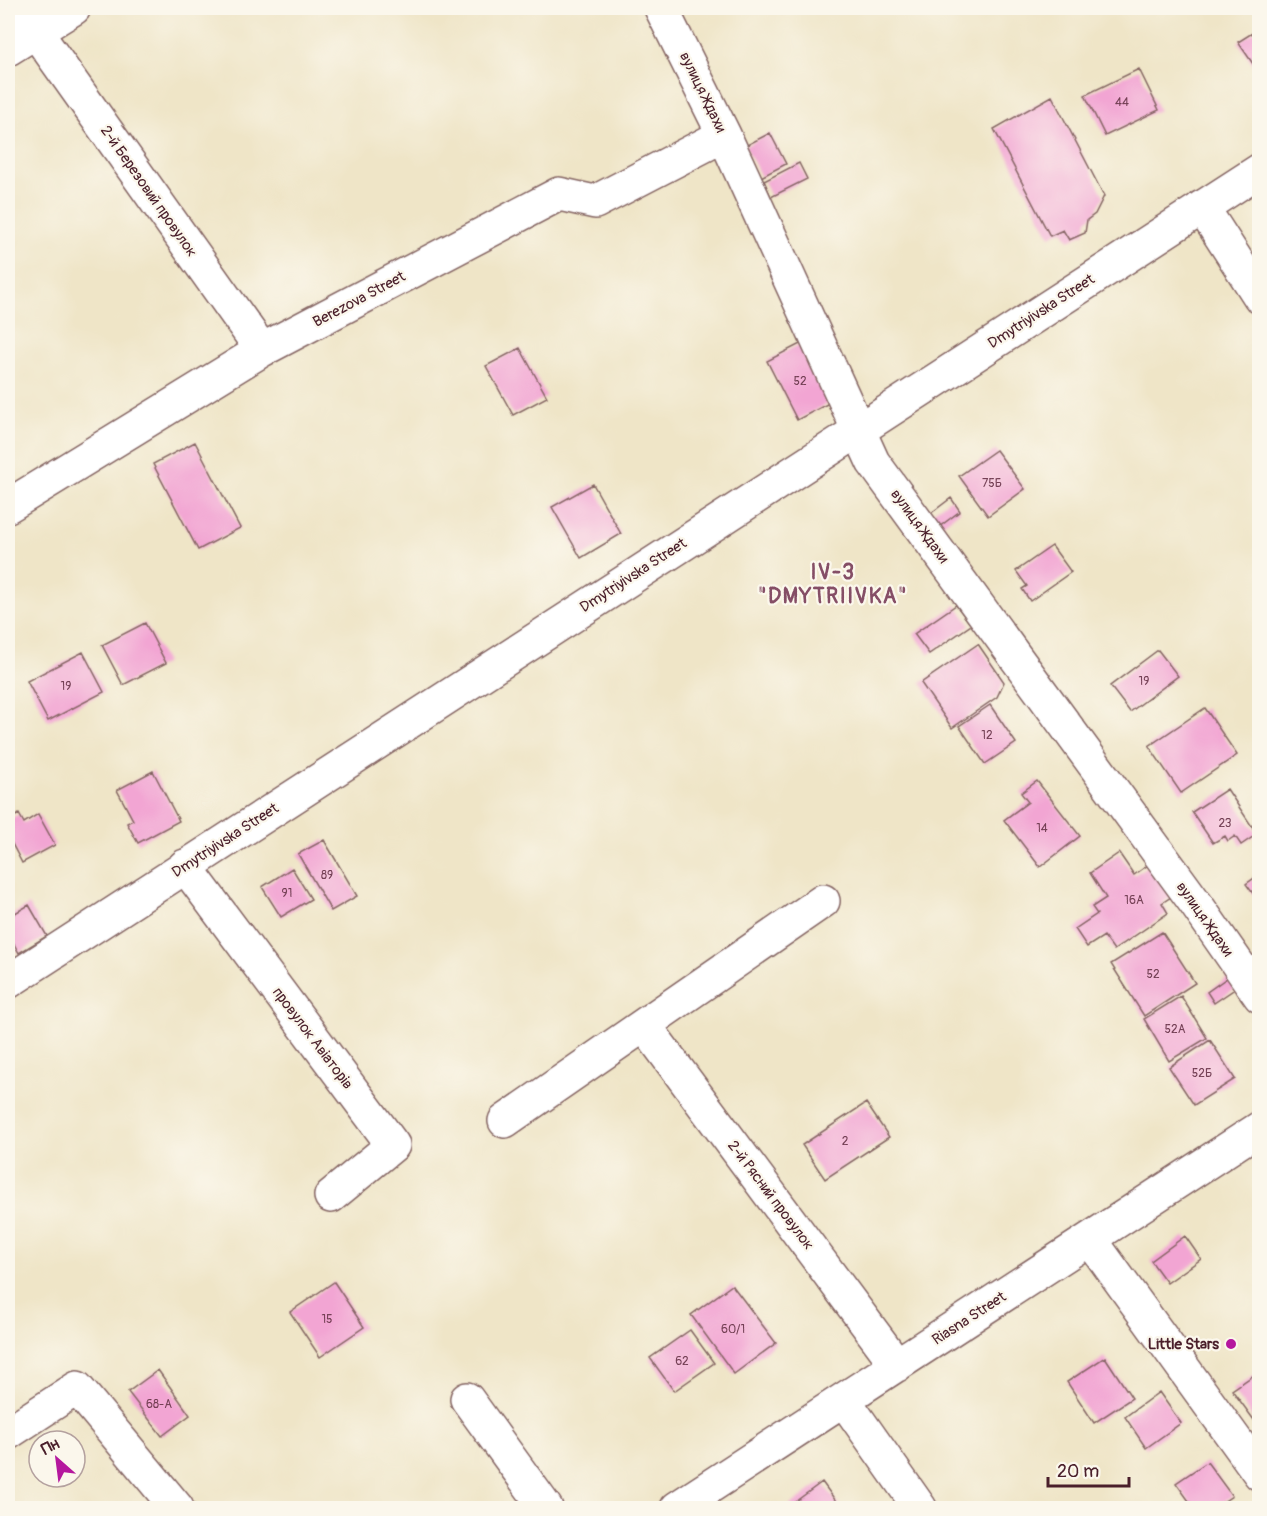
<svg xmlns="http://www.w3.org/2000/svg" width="1267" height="1516" font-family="Pangolin,sans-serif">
<rect width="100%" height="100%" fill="#fbf7ec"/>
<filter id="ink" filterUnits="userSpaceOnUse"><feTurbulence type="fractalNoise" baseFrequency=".0167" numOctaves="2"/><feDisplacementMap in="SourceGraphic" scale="12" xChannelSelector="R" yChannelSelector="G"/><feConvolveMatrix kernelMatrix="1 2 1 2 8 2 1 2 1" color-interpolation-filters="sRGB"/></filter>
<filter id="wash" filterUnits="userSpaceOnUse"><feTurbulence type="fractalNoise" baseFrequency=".008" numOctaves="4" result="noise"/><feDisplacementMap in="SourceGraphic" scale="24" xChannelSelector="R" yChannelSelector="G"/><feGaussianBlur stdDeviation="1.35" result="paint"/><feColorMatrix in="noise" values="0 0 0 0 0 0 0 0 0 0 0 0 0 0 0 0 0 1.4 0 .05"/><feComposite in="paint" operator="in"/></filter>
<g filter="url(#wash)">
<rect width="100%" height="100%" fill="#efe5c7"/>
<g id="blocks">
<path fill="#f2a5d3" d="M 1260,28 L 1260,74 L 1238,42 Z
M 1139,69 L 1159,110 L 1105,136 L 1085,95 Z
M 1052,96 L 1104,196 L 1095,214 L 1087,220 L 1085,233 L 1069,240 L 1063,230 L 1050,236 L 994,129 Z
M 770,133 L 786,164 L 761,177 L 745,146 Z
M 799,163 L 807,179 L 771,197 L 764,181 Z
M 802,343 L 833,401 L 797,420 L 767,361 Z
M 520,348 L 547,397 L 513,415 L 486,366 Z
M 195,442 L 240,528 L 198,550 L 153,464 Z
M 996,450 L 1025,489 L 988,516 L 959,476 Z
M 593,484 L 621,534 L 581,558 L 552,507 Z
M 951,498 L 960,511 L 939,527 L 930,514 Z
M 1052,546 L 1071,572 L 1030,601 L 1022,589 L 1027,586 L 1016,571 Z
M 956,605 L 971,625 L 929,654 L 914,634 Z
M 145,623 L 166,663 L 123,685 L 102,645 Z
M 978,644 L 1004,682 L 997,697 L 952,728 L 921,683 Z
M 1158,650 L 1178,676 L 1130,712 L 1110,686 Z
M 83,652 L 104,692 L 48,721 L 27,681 Z
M 990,705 L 1016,743 L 985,764 L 959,726 Z
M 1205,708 L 1237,755 L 1181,793 L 1149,746 Z
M 153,771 L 179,821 L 138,843 L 127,823 L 133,820 L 117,790 Z
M 1037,781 L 1080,836 L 1040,867 L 1004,820 L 1028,802 L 1021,793 Z
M 1227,789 L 1257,834 L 1241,845 L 1235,836 L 1228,841 L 1225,836 L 1213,843 L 1192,812 Z
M 19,814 L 24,823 L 38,814 L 55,845 L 22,863 L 8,836 L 8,820 Z
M 324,840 L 357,896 L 331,911 L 298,854 Z
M 1119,853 L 1134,875 L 1151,863 L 1174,895 L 1162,903 L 1168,913 L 1114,950 L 1104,936 L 1087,947 L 1075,929 L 1097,914 L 1092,907 L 1106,898 L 1090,873 Z
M 292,868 L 311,899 L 281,917 L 262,887 Z
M 1260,874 L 1260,903 L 1246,884 Z
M 29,905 L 47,936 L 19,953 L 8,933 L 8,917 Z
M 1162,932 L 1195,983 L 1144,1016 L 1111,964 Z
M 1231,975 L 1239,986 L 1214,1003 L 1207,992 Z
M 1181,996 L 1207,1038 L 1169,1061 L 1144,1019 Z
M 1210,1040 L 1235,1079 L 1194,1105 L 1169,1067 Z
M 866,1103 L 889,1137 L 825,1179 L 802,1145 Z
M 1185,1236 L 1201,1259 L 1167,1283 L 1151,1261 Z
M 334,1282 L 364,1327 L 320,1357 L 290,1312 Z
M 732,1285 L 776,1343 L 734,1374 L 691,1315 Z
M 690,1330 L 714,1363 L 674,1391 L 650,1358 Z
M 1105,1357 L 1132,1398 L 1094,1423 L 1067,1382 Z
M 158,1370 L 190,1415 L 162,1436 L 128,1392 Z
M 1260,1371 L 1260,1416 L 1254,1420 L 1232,1390 Z
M 1159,1392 L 1181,1423 L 1146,1448 L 1125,1417 Z
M 1207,1462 L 1232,1496 L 1214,1508 L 1194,1508 L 1176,1483 Z
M 822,1482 L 841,1508 L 789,1508 L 788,1507 Z"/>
</g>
</g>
<g filter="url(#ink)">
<use href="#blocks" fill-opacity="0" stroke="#846462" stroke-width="1.5"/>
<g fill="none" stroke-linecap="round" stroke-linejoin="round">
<defs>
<path id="minor" d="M 14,8 L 36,32 L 262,350
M 661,8 L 724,135 L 873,462 L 1196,904 L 1260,996
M 8,49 L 74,8
M 1202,207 L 1260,297
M 8,506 L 262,350 L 559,194 L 595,202 L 724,135
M 185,866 L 393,1145 L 331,1196
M 645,1026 L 897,1365
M 505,1121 L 823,901
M 1090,1239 L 1260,1474
M 467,1399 L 546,1508
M 844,1400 L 920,1508
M 8,1433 L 77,1388 L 177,1508
M 677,1508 L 1260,1128"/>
<path id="major" d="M 8,982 L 1260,170"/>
</defs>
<use href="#minor" stroke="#846462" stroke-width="36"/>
<use href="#major" stroke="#846462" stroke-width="36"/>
<use href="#minor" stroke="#fff" stroke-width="33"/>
<use href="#major" stroke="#fff" stroke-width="33"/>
</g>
</g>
<circle fill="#b5179e" stroke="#fbf7ec" stroke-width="2" cx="1231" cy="1344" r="6"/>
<g text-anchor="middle" stroke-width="4.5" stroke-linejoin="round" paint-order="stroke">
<g font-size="12" fill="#744055">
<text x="1122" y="106">44</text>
<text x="800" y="385">52</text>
<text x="992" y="487">75Б</text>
<text x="1144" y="685">19</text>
<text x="66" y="690">19</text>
<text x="987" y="739">12</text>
<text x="1225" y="827">23</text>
<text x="1042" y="832">14</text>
<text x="327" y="879">89</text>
<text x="287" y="897">91</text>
<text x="1134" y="904">16А</text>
<text x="1153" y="978">52</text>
<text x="1175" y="1033">52А</text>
<text x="1202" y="1077">52Б</text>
<text x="845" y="1145">2</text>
<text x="327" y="1323">15</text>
<text x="733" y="1333">60/1</text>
<text x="682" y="1365">62</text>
<text x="159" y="1408">68-А</text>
</g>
<g font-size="15" fill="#4a1f2b" stroke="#fbf7ec">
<text transform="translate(703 92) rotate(64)" y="5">вулиця Ждахи</text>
<text transform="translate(149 191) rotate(55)" y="5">2-й Березовий провулок</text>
<text transform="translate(359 299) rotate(-28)" y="5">Berezova Street</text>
<text transform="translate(1041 311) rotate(-33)" y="5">Dmytriyivska Street</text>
<text transform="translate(920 526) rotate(54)" y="5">вулиця Ждахи</text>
<text transform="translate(633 575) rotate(-33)" y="5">Dmytriyivska Street</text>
<text transform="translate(225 840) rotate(-33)" y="5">Dmytriyivska Street</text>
<text transform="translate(1205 919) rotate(55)" y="5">вулиця Ждахи</text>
<text transform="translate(313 1038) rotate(53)" y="5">провулок Авіаторів</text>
<text transform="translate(771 1195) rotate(53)" y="5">2-й Рясний провулок</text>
<text transform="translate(969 1318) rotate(-33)" y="5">Riasna Street</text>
</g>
<g font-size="15" font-weight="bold" fill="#4a1f2b" stroke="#fbf7ec" text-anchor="end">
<text x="1219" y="1349">Little Stars</text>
</g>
<g font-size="21" font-weight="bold" letter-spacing="1.5" fill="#854e66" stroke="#fbf7ec">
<text x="833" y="579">IV-3<tspan x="833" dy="24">"DMYTRIIVKA"</tspan></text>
</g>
</g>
<rect width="1267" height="1516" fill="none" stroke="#fbf7ec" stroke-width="30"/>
<g transform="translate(57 1459) rotate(332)"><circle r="28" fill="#fbf7ec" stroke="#b4a19f" stroke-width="1.5"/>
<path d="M0-4.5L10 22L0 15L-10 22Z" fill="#b5179e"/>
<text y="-9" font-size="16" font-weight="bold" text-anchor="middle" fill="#4a1f2b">Пн</text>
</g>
<path d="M1048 1477v9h81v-9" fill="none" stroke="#4a1f2b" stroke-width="3"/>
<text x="1057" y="1477" font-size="18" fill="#4a1f2b" stroke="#fbf7ec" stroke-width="4.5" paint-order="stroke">20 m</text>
</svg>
